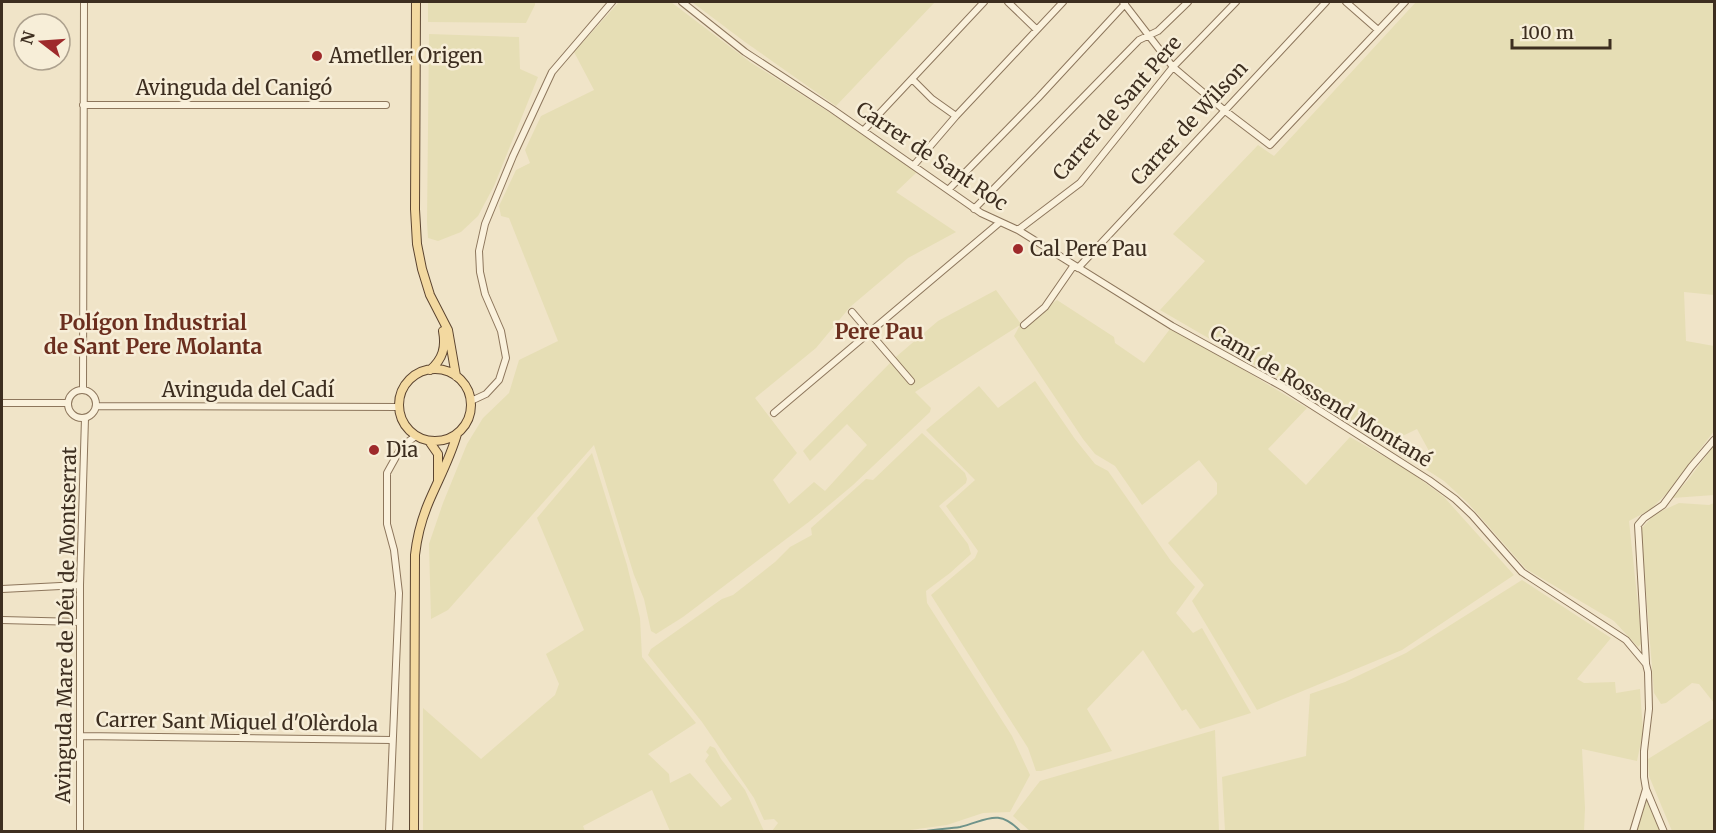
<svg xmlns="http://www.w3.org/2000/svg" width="1716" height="833" font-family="Merriweather,serif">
<rect width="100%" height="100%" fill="#f0e4c8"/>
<path fill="#e6deb5" d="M 428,2 L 535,2 L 535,5 L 526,23 L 428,22 Z
M 619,2 L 671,2 L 750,62 L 832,114 L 917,172 L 896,192 L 956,232 L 908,258 L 850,307 L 816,348 L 755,398 L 797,453 L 773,480 L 789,504 L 814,482 L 825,491 L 867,445 L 847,424 L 810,461 L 803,451 L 897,356 L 938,321 L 996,290 L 1021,324 L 1057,300 L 1114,337 L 1115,343 L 1144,363 L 1170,329 L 1234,364 L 1307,408 L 1268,449 L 1306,485 L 1350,437 L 1408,470 L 1444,497 L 1514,575 L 1402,650 L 1257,710 L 1192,601 L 1204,585 L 1168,543 L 1217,494 L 1217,483 L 1199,460 L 1142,505 L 1115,466 L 1095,454 L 1083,439 L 1014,336 L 1020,325 L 915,392 L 931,408 L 930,412 L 853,485 L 810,521 L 683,617 L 656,634 L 651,631 L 644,599 L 634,575 L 594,445 L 448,610 L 431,619 L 429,544 L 443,503 L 467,444 L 483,418 L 509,393 L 519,360 L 558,341 L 509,218 L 501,216 L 499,206 L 516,170 L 530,163 L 525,150 L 541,116 L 594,90 L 574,52 Z
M 692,2 L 935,2 L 836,106 L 745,42 Z
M 1416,2 L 1714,2 L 1714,295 L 1684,292 L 1686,341 L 1714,346 L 1714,431 L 1667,493 L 1651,509 L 1629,521 L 1642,643 L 1638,647 L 1614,621 L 1526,569 L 1468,503 L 1444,481 L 1413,461 L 1429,451 L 1417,429 L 1384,445 L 1310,397 L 1160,310 L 1205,261 L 1173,234 L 1258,145 L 1274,156 Z
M 429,34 L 519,37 L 520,69 L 538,77 L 494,186 L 478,216 L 461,232 L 438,241 L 428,238 L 427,222 Z
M 1035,381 L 1075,439 L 1095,464 L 1108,471 L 1171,561 L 1195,587 L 1176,613 L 1193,633 L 1202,628 L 1251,713 L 1200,729 L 1186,709 L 1182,711 L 1143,650 L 1087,709 L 1112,751 L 1041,771 L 1036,771 L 1028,748 L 931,595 L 975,558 L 978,551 L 946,506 L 975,480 L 926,430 L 979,386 L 998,408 Z
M 922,433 L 965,473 L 967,479 L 966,483 L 939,506 L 968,544 L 971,554 L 950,573 L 926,591 L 927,603 L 1012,736 L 1030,775 L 1010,812 L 983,813 L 947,825 L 903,831 L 772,831 L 778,823 L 774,819 L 764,820 L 754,798 L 702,722 L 648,655 L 651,649 L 722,599 L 733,595 L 775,562 L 790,547 L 812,535 L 811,528 L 866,479 L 873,480 Z
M 1714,445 L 1714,495 L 1672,498 L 1688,480 Z
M 592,453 L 627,565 L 640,618 L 642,657 L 696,723 L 648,754 L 669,774 L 670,783 L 690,773 L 721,807 L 732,799 L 705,761 L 709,755 L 706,752 L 710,746 L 715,748 L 721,759 L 745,790 L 764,831 L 670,831 L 652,790 L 583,826 L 585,831 L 423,831 L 423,708 L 481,759 L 555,695 L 559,684 L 546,654 L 584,630 L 537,518 Z
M 1679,503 L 1709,505 L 1714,503 L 1714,703 L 1699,684 L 1692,683 L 1666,703 L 1661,704 L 1654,693 L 1641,529 L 1655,514 Z
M 1522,580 L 1611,638 L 1577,679 L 1584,683 L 1615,682 L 1616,693 L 1640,689 L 1643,732 L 1637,761 L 1582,749 L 1585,808 L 1584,831 L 1225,831 L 1222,777 L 1306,756 L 1310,694 L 1345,682 L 1406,653 Z
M 1714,718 L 1714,831 L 1672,831 L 1649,776 L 1648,759 Z
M 1215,730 L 1219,831 L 1030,831 L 1013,816 L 1040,781 Z
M 1647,800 L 1660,831 L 1636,831 Z"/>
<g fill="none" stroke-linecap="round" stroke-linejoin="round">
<path stroke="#6f938a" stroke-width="2" d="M 922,832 C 935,829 948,829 960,827 C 986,821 998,807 1021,832"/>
<defs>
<path id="minor" d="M 682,2 L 745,52 L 832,109 L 981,213 L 1018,230 L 1172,326 L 1283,387 L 1429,480 L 1455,499 L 1472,515 L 1522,572 L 1626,640 L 1646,664 L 1648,672 L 1649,709 L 1644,751 L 1644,777 L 1646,789 L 1664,832
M 1008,2 L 1036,29
M 1123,2 L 1173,67 L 1224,110 L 1270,145 L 1405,2
M 1346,2 L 1378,30
M 912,79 L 932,99 L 956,116
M 83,105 L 386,105
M 864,130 L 984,2
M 914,165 L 956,116 L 1063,2
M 949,189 L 1038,98 L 1125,4
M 974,209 L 1139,40 L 1158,31 L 1188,2
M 1018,230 L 1080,183 L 1173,67 L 1236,2
M 1078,268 L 1326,2
M 852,312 L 911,381
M 1024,325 L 1045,307 L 1074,265
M68 404a14 14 0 1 1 28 0a14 14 0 1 1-28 0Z
M 83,390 L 84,2
M 471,401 L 486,394 L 499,380 L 506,358 L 501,331 L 485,294 L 480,272 L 479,251 L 485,224 L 513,156 L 552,72 L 612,2
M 2,403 L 67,403
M 96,406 L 399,407
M 774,413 L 999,223
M 2,589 L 80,585
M 2,620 L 80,622
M 1646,663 L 1638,525 L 1644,518 L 1663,505 L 1691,467 L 1714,440
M 81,736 L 392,740
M 80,832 L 80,585 L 85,418
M 389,832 L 399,593 L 394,550 L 387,524 L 387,473 L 402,446 L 416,436
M 1633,832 L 1646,789"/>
<path id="major" d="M 416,2 L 415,209 L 417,244 L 422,269 L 430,295 L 448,330 L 456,376
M399 405a36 36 0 1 1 72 0a36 36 0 1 1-72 0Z
M 430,370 C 443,359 446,347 443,331
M 429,441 L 438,454 L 438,481
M 414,832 L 415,555 C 417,537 421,521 428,504 C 438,480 450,459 457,434"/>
</defs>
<use href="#minor" stroke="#8d765c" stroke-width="8"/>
<use href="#major" stroke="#5b4430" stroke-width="10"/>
<use href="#minor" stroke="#faf1dc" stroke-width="6"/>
<use href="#major" stroke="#f3d9a0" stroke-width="8"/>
</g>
<g fill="#9e2a2b" stroke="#f7eed8" stroke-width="2">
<circle cx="317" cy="56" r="6"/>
<circle cx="1018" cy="249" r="6"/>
<circle cx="374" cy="450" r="6"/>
</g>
<g text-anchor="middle" stroke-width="5" stroke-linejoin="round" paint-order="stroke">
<g font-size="20" fill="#3d2e20" stroke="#f7eed8" text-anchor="start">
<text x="329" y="63">Ametller Origen</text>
<text x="1030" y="256">Cal Pere Pau</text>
<text x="386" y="457">Dia</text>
</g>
<g font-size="20" fill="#3d2e20" stroke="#f7eed8">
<text x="234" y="95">Avinguda del Canigó</text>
<text transform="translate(1117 108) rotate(-49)" y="7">Carrer de Sant Pere</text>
<text transform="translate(1189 123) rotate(-47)" y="7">Carrer de Wilson</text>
<text transform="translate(932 156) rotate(34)" y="7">Carrer de Sant Roc</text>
<text x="248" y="397">Avinguda del Cadí</text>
<text transform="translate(1321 396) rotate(31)" y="7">Camí de Rossend Montané</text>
<text transform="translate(66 625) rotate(-89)" y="7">Avinguda Mare de Déu de Montserrat</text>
<text transform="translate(237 722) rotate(1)" y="7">Carrer Sant Miquel d'Olèrdola</text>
</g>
<g font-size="21" font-weight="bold" fill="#6b2e1e" stroke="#f7eed8">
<text x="153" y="330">Polígon Industrial<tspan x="153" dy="24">de Sant Pere Molanta</tspan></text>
<text x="879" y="339">Pere Pau</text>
</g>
</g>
<rect width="1716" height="833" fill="none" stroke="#3d2e20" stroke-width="6"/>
<g transform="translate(42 42) rotate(287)"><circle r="28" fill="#f7eed8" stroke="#ada18e" stroke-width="1.5"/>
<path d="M0-4.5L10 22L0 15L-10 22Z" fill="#9e2a2b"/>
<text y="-9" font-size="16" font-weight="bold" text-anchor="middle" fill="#3d2e20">N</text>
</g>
<path d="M1512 39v9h98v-9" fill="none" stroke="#3d2e20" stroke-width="3"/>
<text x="1521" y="39" font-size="18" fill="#3d2e20" stroke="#f7eed8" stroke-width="4.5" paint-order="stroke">100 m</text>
</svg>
